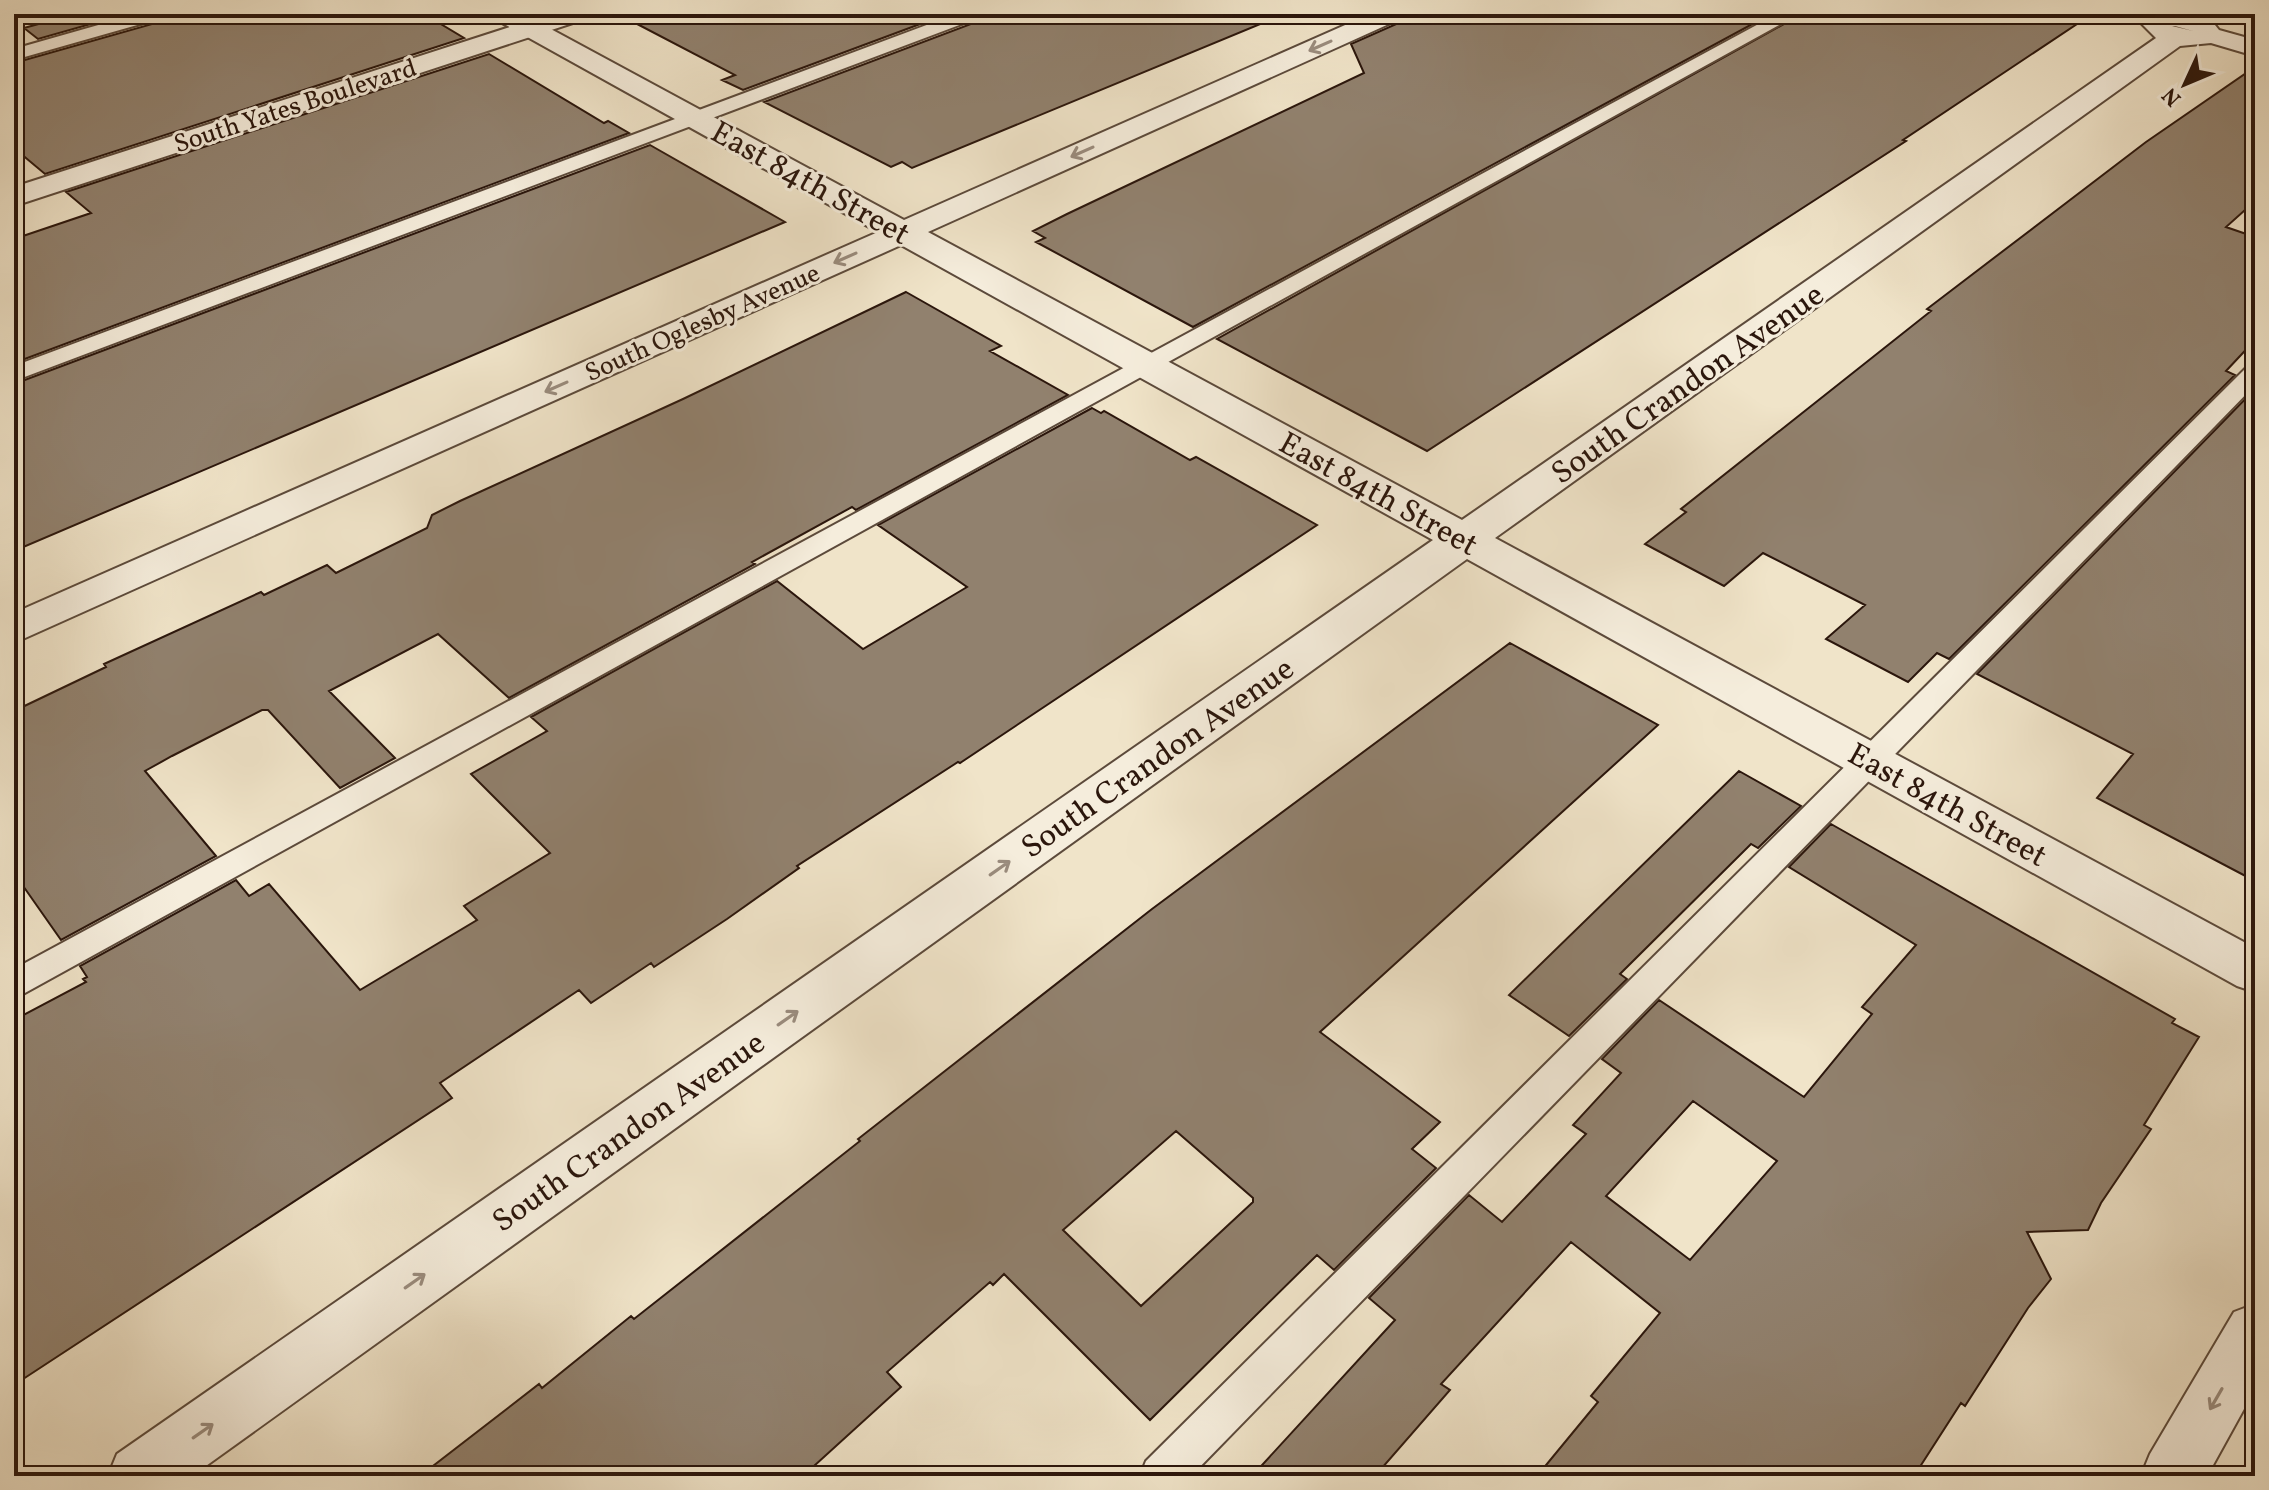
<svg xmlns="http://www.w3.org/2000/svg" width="2269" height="1490" font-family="Vollkorn,serif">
<rect width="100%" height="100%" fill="#f0e4c9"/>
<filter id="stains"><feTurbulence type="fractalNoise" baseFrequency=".0025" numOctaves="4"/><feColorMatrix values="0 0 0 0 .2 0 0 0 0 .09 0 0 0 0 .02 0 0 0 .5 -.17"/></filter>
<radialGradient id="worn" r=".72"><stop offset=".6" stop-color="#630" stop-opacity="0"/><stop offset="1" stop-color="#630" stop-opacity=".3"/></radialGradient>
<path fill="#91816e" stroke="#2b160c" stroke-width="2" fill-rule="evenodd" d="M 75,14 L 126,14 L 38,39 L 24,28 Z
M 168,14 L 424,14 L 464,38 L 45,174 L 14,148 L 14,63 L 163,21 Z
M 618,14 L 947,14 L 743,90 L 722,80 L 735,75 Z
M 984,14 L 1282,14 L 1282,15 L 912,168 L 902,162 L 891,167 L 764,102 L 979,21 Z
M 1407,14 L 1771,14 L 1193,327 L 1036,242 L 1045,238 L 1033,231 L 1067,214 L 1364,73 L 1351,44 L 1401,22 Z
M 1802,14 L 2092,14 L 1903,140 L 1906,141 L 1427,451 L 1217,339 Z
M 489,54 L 604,123 L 608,121 L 629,133 L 14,363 L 14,239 L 91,213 L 66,192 Z
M 2255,67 L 2255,201 L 2226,227 L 2255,237 L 2255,340 L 2226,371 L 2235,375 L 1949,659 L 1937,653 L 1908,682 L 1826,639 L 1865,605 L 1763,553 L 1724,586 L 1645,544 L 1686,512 L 1681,509 L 1931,311 L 1927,309 L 2146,142 Z
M 650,145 L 785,222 L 14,551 L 14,384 Z
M 906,292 L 1001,346 L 990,351 L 1068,395 L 856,510 L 852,507 L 752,562 L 755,564 L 509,698 L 438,634 L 329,691 L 395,758 L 340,788 L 268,710 L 262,710 L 172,756 L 145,771 L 216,856 L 61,940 L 14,873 L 14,711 L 106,667 L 104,664 L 261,592 L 264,595 L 327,565 L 336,573 L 427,528 L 432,515 L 460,501 L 683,399 Z
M 2255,389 L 2255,881 L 2097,798 L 2133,754 L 1977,674 Z
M 1092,408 L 1101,413 L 1104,411 L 1190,460 L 1196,457 L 1317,525 L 960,763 L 958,762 L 797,866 L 799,868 L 727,919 L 654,967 L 651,963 L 591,1003 L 579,990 L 440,1083 L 452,1098 L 14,1385 L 14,1020 L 86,982 L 83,979 L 87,977 L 80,966 L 236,880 L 249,896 L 269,884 L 360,990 L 477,920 L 464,906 L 550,853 L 471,774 L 547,731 L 531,717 L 777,581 L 863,649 L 967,587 L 878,525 Z
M 1510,643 L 1658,725 L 1320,1032 L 1440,1122 L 1412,1149 L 1436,1168 L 1334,1270 L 1317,1255 L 1150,1420 L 1004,1274 L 993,1285 L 990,1282 L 887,1372 L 901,1387 L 803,1476 L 420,1476 L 539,1384 L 542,1388 L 631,1316 L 634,1319 L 860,1141 L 858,1139 L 1152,909 ZM 1176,1131 L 1253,1198 L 1253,1202 L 1141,1306 L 1063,1230 Z
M 1739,771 L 1801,806 L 1758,848 L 1751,844 L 1620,974 L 1627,979 L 1569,1036 L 1509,995 Z
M 1831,824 L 2175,1019 L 2172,1023 L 2199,1037 L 2144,1125 L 2151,1129 L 2101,1203 L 2088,1230 L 2027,1232 L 2051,1279 L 2028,1308 L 1965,1406 L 1961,1403 L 1914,1476 L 1537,1476 L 1598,1402 L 1591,1396 L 1660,1313 L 1571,1242 L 1441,1384 L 1450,1390 L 1375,1476 L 1252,1476 L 1395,1320 L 1369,1298 L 1469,1195 L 1502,1222 L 1586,1134 L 1573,1125 L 1621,1073 L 1602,1059 L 1659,1000 L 1804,1097 L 1872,1014 L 1862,1007 L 1916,945 L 1789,867 ZM 1693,1101 L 1777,1161 L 1690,1260 L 1606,1196 Z"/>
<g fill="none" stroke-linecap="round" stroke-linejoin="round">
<defs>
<path id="service" d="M 137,14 L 165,14 L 162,18 L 14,60 L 14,49 Z
M 956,14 L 981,14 L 978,18 L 14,381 L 14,366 Z
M 1777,14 L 1799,14 L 14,999 L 14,969 Z
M 2255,365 L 2255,385 L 1191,1476 L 1140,1476 L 1146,1461 L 2247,367 Z"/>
<path id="minor" d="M 491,14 L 523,14 L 904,220 L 1370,14 L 1404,14 L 1400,19 L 928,232 L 1462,520 L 2156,38 L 2142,24 L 2152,14 L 2190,14 L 2211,20 L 2219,30 L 2255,40 L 2255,56 L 2211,43 L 2180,46 L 1495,538 L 2255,948 L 2255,992 L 2237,986 L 1467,559 L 192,1476 L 108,1476 L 117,1454 L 1433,540 L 901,245 L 14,643 L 14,613 L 878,232 L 495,19 ZM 2172,26 L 2175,26 L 2193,31 Z
M 2255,1304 L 2255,1389 L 2207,1476 L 2141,1476 L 2150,1454 L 2234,1312 Z"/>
<path id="tertiary" d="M 550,14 L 589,14 L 585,19 L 14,206 L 14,187 Z"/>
</defs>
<use href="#service" stroke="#5c4a3b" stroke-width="4"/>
<use href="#minor" stroke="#5c4a3b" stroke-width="4"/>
<use href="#tertiary" stroke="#5c4a3b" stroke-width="4"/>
<use href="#service" fill="#f5eddc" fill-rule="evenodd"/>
<use href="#minor" fill="#f5eddc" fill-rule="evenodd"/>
<use href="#tertiary" fill="#f5eddc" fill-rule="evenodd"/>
</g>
<defs><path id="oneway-shaft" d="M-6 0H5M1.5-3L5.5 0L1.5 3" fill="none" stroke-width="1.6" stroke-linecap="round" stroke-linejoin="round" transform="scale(2)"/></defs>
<g stroke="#9a8c7e">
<use href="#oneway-shaft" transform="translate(1320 46) rotate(156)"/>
<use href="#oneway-shaft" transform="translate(1082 152) rotate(156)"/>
<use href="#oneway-shaft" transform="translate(845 258) rotate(156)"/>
<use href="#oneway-shaft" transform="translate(556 387) rotate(156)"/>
<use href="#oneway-shaft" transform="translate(1000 868) rotate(-35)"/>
<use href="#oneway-shaft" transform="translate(788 1018) rotate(-35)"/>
<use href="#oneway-shaft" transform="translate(415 1281) rotate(-35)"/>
<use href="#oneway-shaft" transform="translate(2216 1399) rotate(120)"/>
<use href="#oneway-shaft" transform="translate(203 1431) rotate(-35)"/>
</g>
<g text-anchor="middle" stroke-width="6" stroke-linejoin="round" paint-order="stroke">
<g font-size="26" fill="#2b160c" stroke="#f5eddc">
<text transform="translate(295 105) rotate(-18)" y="9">South Yates Boulevard</text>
<text transform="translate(702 322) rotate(-24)" y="9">South Oglesby Avenue</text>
</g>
<g font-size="32" fill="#2b160c" stroke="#f5eddc">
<text transform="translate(811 182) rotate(29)" y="11">East 84th Street</text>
<text transform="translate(1687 383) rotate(-35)" y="11">South Crandon Avenue</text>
<text transform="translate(1379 493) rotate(29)" y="11">East 84th Street</text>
<text transform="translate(1157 757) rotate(-35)" y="11">South Crandon Avenue</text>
<text transform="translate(1948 804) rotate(29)" y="11">East 84th Street</text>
<text transform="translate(628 1131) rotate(-35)" y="11">South Crandon Avenue</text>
</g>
</g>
<rect width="2269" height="1490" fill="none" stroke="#f0e4c9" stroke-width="48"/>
<rect x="16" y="16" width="2237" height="1458" fill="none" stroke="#2b160c" stroke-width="4"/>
<rect x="24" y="24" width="2221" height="1442" fill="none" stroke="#2b160c" stroke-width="2"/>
<g transform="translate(2185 84) rotate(226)" stroke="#f5eddc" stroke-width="6" paint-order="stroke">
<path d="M0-6L14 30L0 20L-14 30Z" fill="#2b160c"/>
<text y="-12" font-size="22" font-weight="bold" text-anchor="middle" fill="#2b160c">N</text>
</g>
<rect width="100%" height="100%" filter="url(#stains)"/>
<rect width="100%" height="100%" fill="url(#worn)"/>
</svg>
